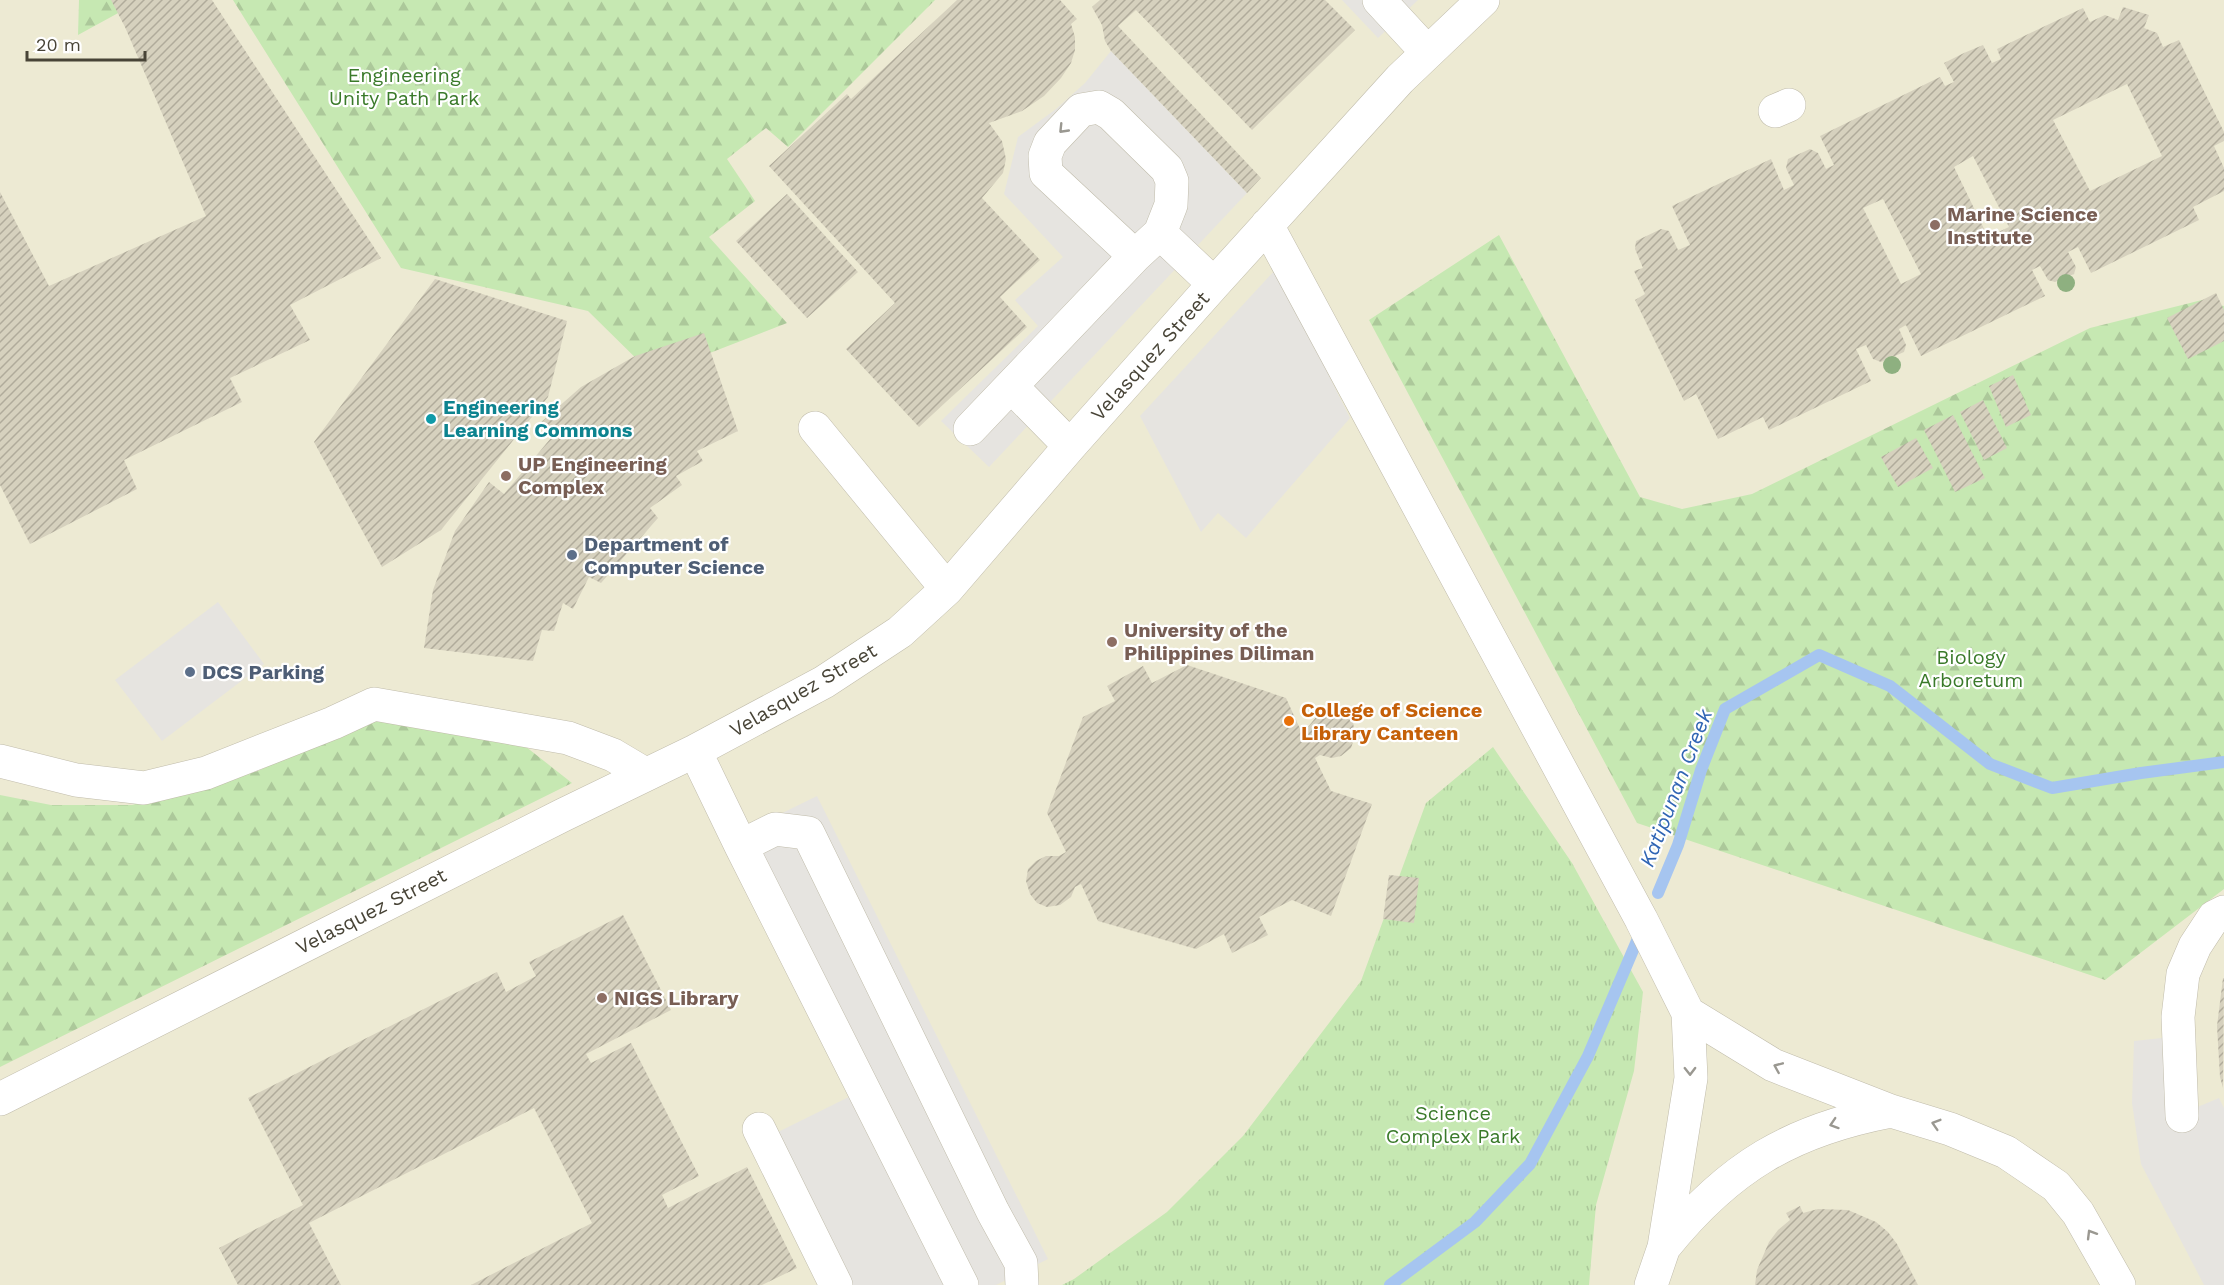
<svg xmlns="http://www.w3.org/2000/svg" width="2224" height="1285" font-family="'Work Sans',sans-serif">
<defs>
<pattern id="grass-tufts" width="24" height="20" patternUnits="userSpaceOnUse" patternTransform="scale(1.5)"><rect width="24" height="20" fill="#c6e8b2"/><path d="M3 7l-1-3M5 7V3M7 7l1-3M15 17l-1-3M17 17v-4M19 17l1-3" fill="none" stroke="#acc89a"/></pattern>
<pattern id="forest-firs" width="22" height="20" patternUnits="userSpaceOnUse" patternTransform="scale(1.5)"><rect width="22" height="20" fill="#c6e8b2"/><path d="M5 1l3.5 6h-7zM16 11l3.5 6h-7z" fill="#acc89a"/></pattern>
<pattern id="building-hatch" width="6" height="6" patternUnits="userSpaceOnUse" patternTransform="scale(1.5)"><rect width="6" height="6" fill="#d6d1be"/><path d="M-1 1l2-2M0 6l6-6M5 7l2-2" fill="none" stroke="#b0ab9b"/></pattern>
</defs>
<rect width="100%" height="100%" fill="#f4f3e9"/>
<path fill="#edead3" d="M 0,0 L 2224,0 L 2224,1285 L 0,1285 Z"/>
<path fill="url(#grass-tufts)" d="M 1493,747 L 1572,863 L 1643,992 L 1634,1071 L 1596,1205 L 1589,1285 L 1062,1285 L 1074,1279 L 1167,1212 L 1243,1136 L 1361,981 L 1426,803 Z"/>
<path fill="url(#forest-firs)" d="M 79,0 L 142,0 L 78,35 Z
M 233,0 L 935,0 L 788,147 L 766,128 L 727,159 L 755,201 L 709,237 L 787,323 L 653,375 L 588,311 L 401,268 Z
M 1499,235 L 1640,497 L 1682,509 L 1752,494 L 2090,328 L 2202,300 L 2224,306 L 2224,889 L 2105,980 L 1637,823 L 1369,320 Z
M 367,718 L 516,739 L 572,783 L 0,1067 L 0,795 L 51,805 L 132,805 L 258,771 Z"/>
<path fill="#e6e4e0" d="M 1342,0 L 1418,0 L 1378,38 Z
M 1111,51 L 1247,193 L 989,467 L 941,421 L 1038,326 L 1015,300 L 1063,257 L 1004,194 L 1018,137 L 1056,109 L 1085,83 Z
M 1276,269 L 1350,418 L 1246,538 L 1218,513 L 1201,532 L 1140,416 Z
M 218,602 L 264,664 L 162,741 L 115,680 Z
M 817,796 L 1048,1259 L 996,1285 L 852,1285 L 776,1133 L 871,1086 L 746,831 Z
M 2162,1038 L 2176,1116 L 2219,1098 L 2224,1108 L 2224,1285 L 2204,1285 L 2141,1164 L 2132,1103 L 2134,1041 Z"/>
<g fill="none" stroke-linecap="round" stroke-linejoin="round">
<path stroke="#a6c5f0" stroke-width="12" d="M 1658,893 L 1678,845 L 1701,770 L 1725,709 L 1819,655 L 1890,686 L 1990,764 L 2052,788 L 2141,773 L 2224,762
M 1390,1285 L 1475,1222 L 1530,1164 L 1588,1056 L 1639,936"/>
</g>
<path fill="url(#building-hatch)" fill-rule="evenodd" d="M 111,0 L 212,0 L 381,258 L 290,305 L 310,340 L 230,378 L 242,402 L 124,460 L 137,489 L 30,544 L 0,485 L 0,192 L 49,286 L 206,216 L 125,27 Z
M 957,0 L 1060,0 L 1077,19 L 1071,24 L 1075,37 L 1075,50 L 1071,63 L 1061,78 L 1044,96 L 1022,111 L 989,123 L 1002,141 L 1006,159 L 1003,173 L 982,198 L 1040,260 L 1000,297 L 1027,327 L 919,427 L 846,349 L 895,303 L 769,166 L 847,94 L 851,99 Z
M 1100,0 L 1325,0 L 1355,30 L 1252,130 L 1136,10 L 1118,26 L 1261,178 L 1247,193 L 1111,51 L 1105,41 L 1102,25 L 1092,7 Z
M 2123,7 L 2149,15 L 2144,28 L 2157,33 L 2163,47 L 2179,40 L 2224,132 L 2224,141 L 2214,146 L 2224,168 L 2224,191 L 2193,207 L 2199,220 L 2091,273 L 2078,247 L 2068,252 L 2076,267 L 2074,274 L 2055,282 L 2048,280 L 2040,266 L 2032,270 L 2045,296 L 1921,356 L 1906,325 L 1899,329 L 1906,345 L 1904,352 L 1881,362 L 1873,359 L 1866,345 L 1856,349 L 1871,381 L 1769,430 L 1763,417 L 1718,439 L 1696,394 L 1684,401 L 1635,300 L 1645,294 L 1634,271 L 1643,268 L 1635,249 L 1636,241 L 1661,229 L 1669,231 L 1678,250 L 1690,245 L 1672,206 L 1771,159 L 1784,190 L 1794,185 L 1786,168 L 1788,159 L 1810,149 L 1818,153 L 1826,169 L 1834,165 L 1820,136 L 1940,77 L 1945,86 L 1954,82 L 1944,63 L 1964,53 L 1983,45 L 1992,63 L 2001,59 L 1997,49 L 2083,8 L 2090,22 L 2105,15 L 2118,20 ZM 2127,84 L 2162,156 L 2090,191 L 2053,120 ZM 1973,156 L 2009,227 L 1988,237 L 1954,167 ZM 1883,199 L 1921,274 L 1901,284 L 1863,208 Z
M 787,194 L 858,272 L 807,318 L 736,241 Z
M 435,279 L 567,321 L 548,397 L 441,530 L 382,567 L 314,442 Z
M 2216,293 L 2224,310 L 2224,341 L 2188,359 L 2167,318 Z
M 704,333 L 738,431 L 697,451 L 703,461 L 676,476 L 682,485 L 650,508 L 658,518 L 601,583 L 589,577 L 573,609 L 563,603 L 554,631 L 542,630 L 533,661 L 424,648 L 433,590 L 455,531 L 489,482 L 504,494 L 551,438 L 539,424 L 581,387 L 635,356 Z
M 2013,375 L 2031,415 L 2006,427 L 1989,386 Z
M 1983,400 L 2007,448 L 1984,460 L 1960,412 Z
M 1953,415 L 1985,478 L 1955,492 L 1924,430 Z
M 1916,438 L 1933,468 L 1898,487 L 1881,457 Z
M 1187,665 L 1286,698 L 1301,731 L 1308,727 L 1321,711 L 1335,708 L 1346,712 L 1353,722 L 1355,736 L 1351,748 L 1341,756 L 1332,758 L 1320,755 L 1315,758 L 1331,791 L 1372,804 L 1331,916 L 1292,900 L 1259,917 L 1268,935 L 1232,953 L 1224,934 L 1196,949 L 1098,921 L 1081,884 L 1075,887 L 1071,897 L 1060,905 L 1047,907 L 1037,903 L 1030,894 L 1026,881 L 1028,869 L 1036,861 L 1046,856 L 1059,856 L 1066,852 L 1047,813 L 1083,717 L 1115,701 L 1107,686 L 1143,666 L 1152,683 Z
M 1389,875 L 1419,878 L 1414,923 L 1383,919 Z
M 623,915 L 671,1010 L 586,1054 L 591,1063 L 631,1043 L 699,1176 L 662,1195 L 668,1208 L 747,1167 L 797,1268 L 762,1285 L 471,1285 L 592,1223 L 534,1108 L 309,1223 L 341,1285 L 238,1285 L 219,1248 L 303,1205 L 248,1098 L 497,972 L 506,992 L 536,976 L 529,962 Z
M 2223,978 L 2224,978 L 2223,1088 L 2220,1077 L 2217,1026 Z
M 1800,1206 L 1803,1213 L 1818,1209 L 1848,1210 L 1876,1222 L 1888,1232 L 1897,1244 L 1918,1285 L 1755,1285 L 1757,1270 L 1769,1242 L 1778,1230 L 1790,1220 L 1786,1213 Z"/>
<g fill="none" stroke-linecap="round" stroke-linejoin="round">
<defs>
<path id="minor" d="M 1379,0 L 1427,52
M 1775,111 L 1789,105
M 1267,225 L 1641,919 L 1688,1013 L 1691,1078 L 1664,1247 L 1651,1285
M 1160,233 L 1214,284
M 1012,387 L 1070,446
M 815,428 L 947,589
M 970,429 L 1135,256 L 1160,233 L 1171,205 L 1172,181 L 1167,169 L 1111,114 L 1099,107 L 1081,110 L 1050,143 L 1045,156 L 1046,173 L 1135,256
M 695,751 L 741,846 L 962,1285
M 0,761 L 76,780 L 144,788 L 206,773 L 333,723 L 374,704 L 568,738 L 613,755 L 645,774
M 741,846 L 775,829 L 808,833 L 993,1212 L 1021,1263 L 1022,1285
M 1688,1013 L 1773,1065 L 1891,1111 L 1950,1129 L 2006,1152 L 2056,1186 L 2078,1213 L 2119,1285
M 0,1099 L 563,815 L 695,751 L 824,682 L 900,632 L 947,589 L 1070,446 L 1214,284 L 1400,79 L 1483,0
M 2182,1116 L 2178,1017 L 2183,974 L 2195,946 L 2214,917 L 2224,912
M 759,1129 L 836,1285
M 1665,1246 C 1729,1167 1791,1130 1891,1111"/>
</defs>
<use href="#minor" stroke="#c0bcab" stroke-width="34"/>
<use href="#minor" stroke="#fff" stroke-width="33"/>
</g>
<g fill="#8eb080">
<circle cx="2066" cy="283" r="9"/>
<circle cx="1892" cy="365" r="9"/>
</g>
<defs><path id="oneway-chevron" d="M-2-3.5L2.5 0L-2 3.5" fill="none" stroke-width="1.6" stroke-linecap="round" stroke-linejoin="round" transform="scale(1.5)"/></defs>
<g stroke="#9a9891">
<use href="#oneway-chevron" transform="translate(1063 129) rotate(134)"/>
<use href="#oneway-chevron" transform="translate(1778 1067) rotate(-157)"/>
<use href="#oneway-chevron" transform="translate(1690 1071) rotate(89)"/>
<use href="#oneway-chevron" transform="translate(1834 1124) rotate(162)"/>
<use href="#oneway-chevron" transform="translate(1936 1124) rotate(-163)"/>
<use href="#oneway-chevron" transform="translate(2091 1234) rotate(-121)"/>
</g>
<g fill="#8d6e63" stroke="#fff" stroke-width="2">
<circle cx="1935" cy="225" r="6"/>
<circle cx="506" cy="476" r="6"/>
<circle cx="1112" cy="642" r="6"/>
<circle cx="602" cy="998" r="6"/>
</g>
<circle fill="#0f9aa8" stroke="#fff" stroke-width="2" cx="431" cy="419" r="6"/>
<g fill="#5c6f8a" stroke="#fff" stroke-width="2">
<circle cx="572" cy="555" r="6"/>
<circle cx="190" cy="672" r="6"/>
</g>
<circle fill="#e8710a" stroke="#fff" stroke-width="2" cx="1289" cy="721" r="6"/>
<g text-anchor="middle" stroke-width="4.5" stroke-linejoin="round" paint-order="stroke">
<g font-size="20" fill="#3a7a2a" stroke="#fff">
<text x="404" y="82">Engineering<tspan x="404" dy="23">Unity Path Park</tspan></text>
<text x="1971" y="664">Biology<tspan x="1971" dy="23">Arboretum</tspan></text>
<text x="1453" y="1120">Science<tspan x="1453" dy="23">Complex Park</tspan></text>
</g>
<g font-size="20" font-weight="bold" fill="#785e54" stroke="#fff" text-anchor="start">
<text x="1947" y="221">Marine Science<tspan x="1947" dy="23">Institute</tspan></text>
<text x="518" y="471">UP Engineering<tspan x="518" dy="23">Complex</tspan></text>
<text x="1124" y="637">University of the<tspan x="1124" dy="23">Philippines Diliman</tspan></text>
<text x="614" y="1005">NIGS Library</text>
</g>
<g font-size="20" fill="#484437" stroke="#fff">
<text transform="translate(1150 356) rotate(-48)" y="7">Velasquez Street</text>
<text transform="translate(803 690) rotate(-30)" y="7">Velasquez Street</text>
<text transform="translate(371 911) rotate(-27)" y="7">Velasquez Street</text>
</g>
<g font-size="20" font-weight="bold" fill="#0d838f" stroke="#fff" text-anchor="start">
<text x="443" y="414">Engineering<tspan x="443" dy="23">Learning Commons</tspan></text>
</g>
<g font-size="20" font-weight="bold" fill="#4e5e75" stroke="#fff" text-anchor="start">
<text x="584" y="551">Department of<tspan x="584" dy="23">Computer Science</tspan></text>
<text x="202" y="679">DCS Parking</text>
</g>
<g font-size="20" font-weight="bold" fill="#c56008" stroke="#fff" text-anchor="start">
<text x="1301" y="717">College of Science<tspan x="1301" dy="23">Library Canteen</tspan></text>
</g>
<g font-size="21" font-style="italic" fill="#3065b4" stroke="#fff">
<text transform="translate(1676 788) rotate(-69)" y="7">Katipunan Creek</text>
</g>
</g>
<path d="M27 51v9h118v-9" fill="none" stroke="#484437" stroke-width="3"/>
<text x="36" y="51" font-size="18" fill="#484437" stroke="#ffffff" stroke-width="4.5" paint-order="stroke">20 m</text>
</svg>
